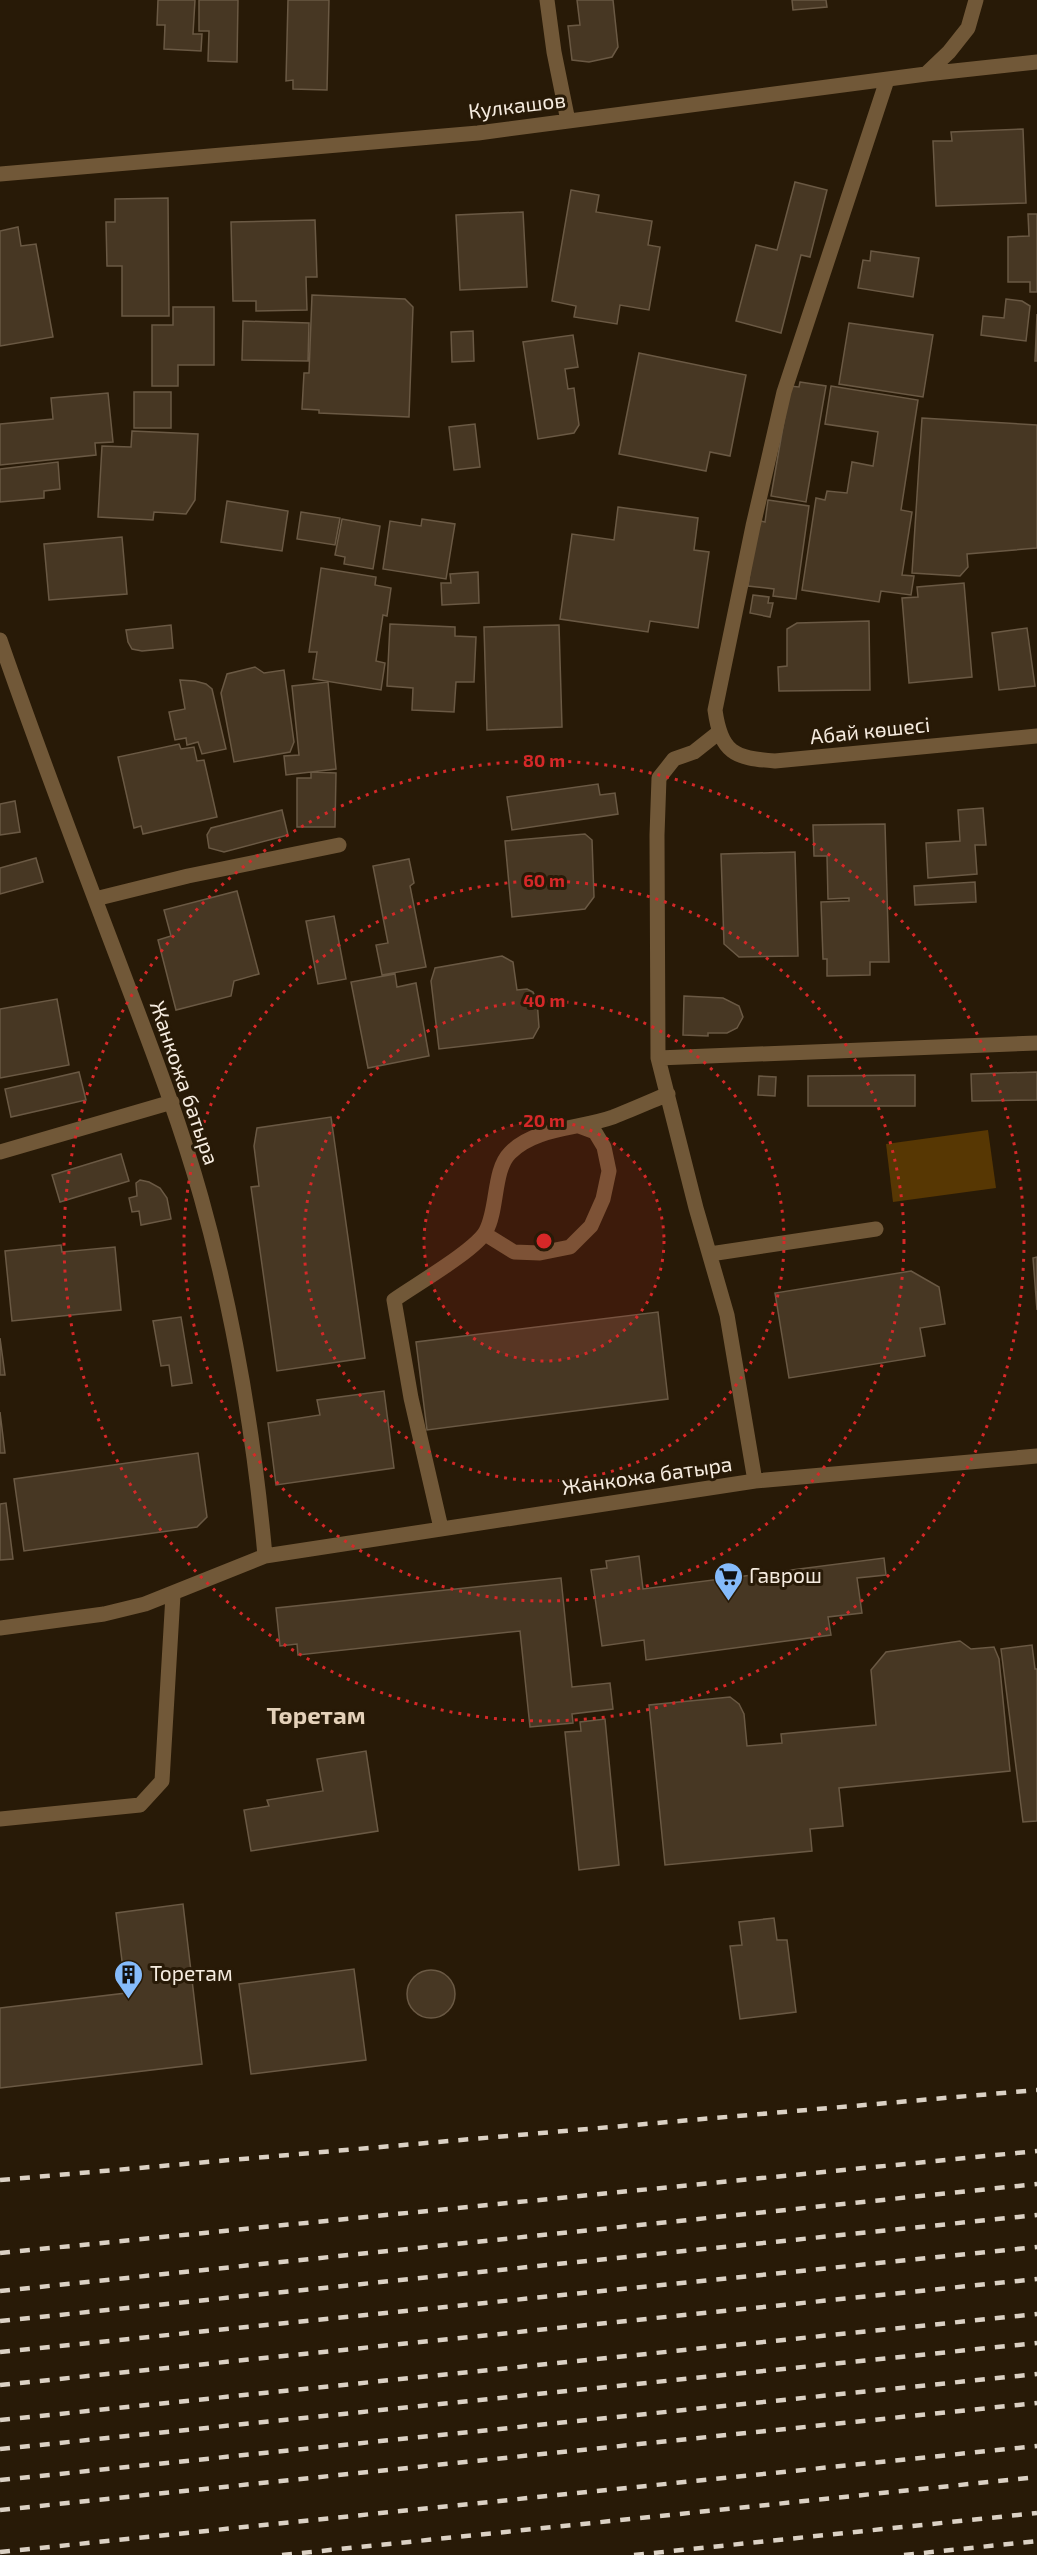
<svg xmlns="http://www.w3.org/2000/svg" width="1037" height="2555" font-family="'Exo 2',sans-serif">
<rect width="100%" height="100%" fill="#281a07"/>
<path fill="#573703" d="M 988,1130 L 996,1188 L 893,1202 L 886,1144 Z"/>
<path fill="#473723" stroke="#6a5944" stroke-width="1.5" d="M 158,0 L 195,0 L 193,34 L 202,34 L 201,51 L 164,49 L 165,25 L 157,25 Z
M 199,0 L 238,0 L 237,62 L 208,61 L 209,31 L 199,31 Z
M 288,0 L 329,0 L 327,90 L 293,89 L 293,80 L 286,81 Z
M 577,0 L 613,0 L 618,47 L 612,57 L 589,62 L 572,60 L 568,26 L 580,25 Z
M 792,0 L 826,0 L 827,7 L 793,10 Z
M 1023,129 L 1026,203 L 936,206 L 933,141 L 952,141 L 951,132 Z
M 795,182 L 827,190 L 810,257 L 801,255 L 781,333 L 736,321 L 756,245 L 777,250 Z
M 571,190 L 599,195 L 596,212 L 652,221 L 648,245 L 660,247 L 649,310 L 620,305 L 617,324 L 574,317 L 576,306 L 552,301 Z
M 168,198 L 169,316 L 122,316 L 122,266 L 107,266 L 106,222 L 115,222 L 115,199 Z
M 523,212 L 527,287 L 460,290 L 456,215 Z
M 1028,214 L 1037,214 L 1037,292 L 1030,292 L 1030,282 L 1008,282 L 1008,237 L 1029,236 Z
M 315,220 L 317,277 L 306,277 L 307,310 L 256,311 L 256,301 L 233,301 L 231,222 Z
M 18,227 L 21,246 L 36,244 L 53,337 L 0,346 L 0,231 Z
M 871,251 L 919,258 L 913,297 L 858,288 L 863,260 L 870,261 Z
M 312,295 L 405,299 L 413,307 L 409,417 L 319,413 L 319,410 L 302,409 L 304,373 L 309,373 Z
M 1006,299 L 1022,301 L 1030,306 L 1026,341 L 981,335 L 983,316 L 1004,318 Z
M 173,307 L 214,307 L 214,365 L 178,365 L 178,386 L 152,386 L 152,325 L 173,325 Z
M 1037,314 L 1037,361 L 1035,361 Z
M 243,321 L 309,323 L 308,361 L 242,360 Z
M 849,323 L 933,335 L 923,397 L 839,384 Z
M 473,331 L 474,361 L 452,362 L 451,332 Z
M 573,335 L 578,367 L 565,369 L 568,389 L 574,388 L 579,425 L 574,433 L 538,439 L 523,342 Z
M 639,353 L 746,375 L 730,456 L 710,452 L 706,471 L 619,454 Z
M 800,382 L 826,386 L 806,502 L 771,496 L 790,386 L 799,387 Z
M 831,386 L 918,400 L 901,510 L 912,512 L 902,575 L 914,576 L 911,595 L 881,591 L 879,602 L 802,590 L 816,498 L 825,500 L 827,491 L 847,493 L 852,462 L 873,466 L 878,432 L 825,424 Z
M 134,392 L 171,392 L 171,428 L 134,428 Z
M 108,393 L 113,442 L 95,443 L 96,455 L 0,465 L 0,424 L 53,419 L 51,398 Z
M 922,418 L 1037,425 L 1037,548 L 967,554 L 968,567 L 960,576 L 912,573 Z
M 475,424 L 480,467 L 454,470 L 449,427 Z
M 132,431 L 198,434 L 195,500 L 186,514 L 154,512 L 153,520 L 98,517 L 102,446 L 131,447 Z
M 58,462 L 60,489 L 44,491 L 44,498 L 0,502 L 0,469 Z
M 768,500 L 809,506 L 796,599 L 773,596 L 774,589 L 748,586 L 757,520 L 765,522 Z
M 227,501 L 288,511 L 282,551 L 221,542 Z
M 618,507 L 698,518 L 694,550 L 709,552 L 698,628 L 650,621 L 648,632 L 560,619 L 572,534 L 614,540 Z
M 301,512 L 340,518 L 335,545 L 297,539 Z
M 342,519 L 380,526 L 373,569 L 344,564 L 345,557 L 335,555 Z
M 422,519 L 455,524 L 446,579 L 383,569 L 390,521 L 421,526 Z
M 122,537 L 127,594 L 49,600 L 44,544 Z
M 321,568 L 376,577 L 375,585 L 391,588 L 387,616 L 383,615 L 376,661 L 385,663 L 381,690 L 313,679 L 317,652 L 309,652 Z
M 478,572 L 479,603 L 442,605 L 441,583 L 451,583 L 450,574 Z
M 964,583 L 972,677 L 909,683 L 902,598 L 918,597 L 917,587 Z
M 753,595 L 769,597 L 768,603 L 773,603 L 770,617 L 750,613 Z
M 869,621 L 870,690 L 779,691 L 778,667 L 787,666 L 787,629 L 797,623 Z
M 390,624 L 455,627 L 455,636 L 476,637 L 474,682 L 456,682 L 454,712 L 412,710 L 413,688 L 387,686 Z
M 171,625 L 173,648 L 142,651 L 132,649 L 128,642 L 126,630 Z
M 559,625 L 562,727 L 487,730 L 484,627 Z
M 1027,628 L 1035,686 L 999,690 L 992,633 Z
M 255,667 L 264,673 L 284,670 L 294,742 L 290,752 L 234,762 L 221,693 L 227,674 Z
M 180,680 L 195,681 L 206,684 L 212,689 L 226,749 L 202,754 L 198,742 L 187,745 L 186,738 L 175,740 L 169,712 L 185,709 Z
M 328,682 L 336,769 L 286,775 L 284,756 L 299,755 L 292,686 Z
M 179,744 L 181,749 L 194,747 L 197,761 L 204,760 L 217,817 L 143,834 L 141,826 L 134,828 L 118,757 Z
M 311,772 L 336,773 L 335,827 L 297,827 L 297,778 L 311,778 Z
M 598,784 L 600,795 L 615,793 L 618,814 L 512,830 L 507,797 Z
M 15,801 L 20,832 L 0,835 L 0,804 Z
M 983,808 L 986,845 L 975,845 L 977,874 L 928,878 L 926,843 L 960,841 L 958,810 Z
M 282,810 L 288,835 L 224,852 L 209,848 L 207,835 L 211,828 Z
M 885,824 L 889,962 L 870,962 L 870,975 L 827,976 L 827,959 L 823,959 L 821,902 L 849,901 L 849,898 L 828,899 L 827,856 L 814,856 L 813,825 Z
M 585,834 L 592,840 L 594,897 L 585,909 L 512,917 L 505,841 Z
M 795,852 L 798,956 L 739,957 L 724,944 L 721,854 Z
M 36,858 L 43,882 L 0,894 L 0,868 Z
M 409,859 L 414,883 L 410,886 L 426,967 L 382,975 L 376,945 L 388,943 L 373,866 Z
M 975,882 L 976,902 L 915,905 L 914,886 Z
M 237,891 L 259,974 L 234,981 L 231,996 L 176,1010 L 158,940 L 171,936 L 164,910 Z
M 334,916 L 346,979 L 318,984 L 306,921 Z
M 502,956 L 513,962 L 517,990 L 527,989 L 533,992 L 537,1000 L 539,1027 L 533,1038 L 439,1049 L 431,981 L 435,968 Z
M 395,974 L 397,987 L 416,983 L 429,1056 L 368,1068 L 351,982 Z
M 684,996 L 723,998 L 739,1006 L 743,1017 L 737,1028 L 727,1033 L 708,1033 L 708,1036 L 683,1035 Z
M 57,999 L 69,1065 L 0,1078 L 0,1009 Z
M 79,1072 L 86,1100 L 11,1117 L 5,1089 Z
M 1037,1072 L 1037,1100 L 972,1101 L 971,1074 Z
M 915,1075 L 915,1106 L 808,1106 L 808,1076 Z
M 759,1076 L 776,1077 L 775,1096 L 758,1095 Z
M 331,1117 L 365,1358 L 277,1371 L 251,1187 L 259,1186 L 254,1146 L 257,1128 Z
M 121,1154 L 129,1181 L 60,1202 L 52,1175 Z
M 140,1180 L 149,1182 L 160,1188 L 167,1198 L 171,1219 L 141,1225 L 139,1211 L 132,1212 L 129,1198 L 137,1196 L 136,1183 Z
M 61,1245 L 62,1252 L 115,1247 L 121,1310 L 12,1321 L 5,1251 Z
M 1037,1257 L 1037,1310 L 1033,1258 Z
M 911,1271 L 939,1287 L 945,1324 L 920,1328 L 925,1356 L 789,1378 L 775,1293 Z
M 658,1312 L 668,1399 L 427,1430 L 416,1342 Z
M 181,1317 L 192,1383 L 172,1386 L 169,1365 L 161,1366 L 153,1321 Z
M 0,1338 L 5,1375 L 0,1375 Z
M 384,1391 L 394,1468 L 276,1485 L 268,1423 L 320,1415 L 317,1400 Z
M 0,1412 L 5,1453 L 0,1453 Z
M 198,1453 L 207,1517 L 197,1527 L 24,1551 L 14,1479 Z
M 6,1503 L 13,1559 L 0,1560 L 0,1504 Z
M 639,1556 L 643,1589 L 884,1558 L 886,1575 L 857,1578 L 862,1613 L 828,1617 L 831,1635 L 646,1660 L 644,1640 L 602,1646 L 591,1570 L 607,1568 L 606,1561 Z
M 561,1578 L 572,1687 L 610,1683 L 613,1709 L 572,1714 L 573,1723 L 530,1727 L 520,1631 L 298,1655 L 297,1644 L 280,1646 L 276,1608 Z
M 960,1641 L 971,1649 L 994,1647 L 999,1659 L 1010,1771 L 839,1788 L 843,1826 L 810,1829 L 812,1851 L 665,1865 L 649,1705 L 730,1697 L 739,1704 L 744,1714 L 747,1746 L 782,1743 L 781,1734 L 876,1725 L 871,1670 L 886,1652 Z
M 1032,1645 L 1035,1669 L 1037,1669 L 1037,1821 L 1023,1822 L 1001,1649 Z
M 605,1719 L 619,1865 L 579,1870 L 565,1732 L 581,1731 L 580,1722 Z
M 366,1751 L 378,1831 L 251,1851 L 244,1810 L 269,1806 L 267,1800 L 323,1791 L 317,1759 Z
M 183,1904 L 202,2064 L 0,2088 L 0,2008 L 126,1993 L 116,1913 Z
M 774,1918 L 777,1940 L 787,1940 L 796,2012 L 740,2019 L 730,1946 L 742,1945 L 739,1922 Z
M 354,1969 L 366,2060 L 251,2074 L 239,1984 Z
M407 1994a24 24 0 1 1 48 0a24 24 0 1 1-48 0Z"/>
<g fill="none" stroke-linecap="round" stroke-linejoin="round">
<path stroke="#715838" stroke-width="15" d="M 547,0 L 554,52 L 568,121
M 926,74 L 949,52 L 968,28 L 976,0
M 887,80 L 784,392 L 753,526 L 715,710 C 721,753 734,758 775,761 L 1037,736
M 0,174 L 478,133 L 926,74 L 1037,62
M 0,640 C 38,750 79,857 120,965 C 149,1042 179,1118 201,1197 C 234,1315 254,1434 265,1556 L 145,1604 L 104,1614 L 0,1628
M 718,733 L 694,752 L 674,759 L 659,778 L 657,835 L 658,1058 L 696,1208 L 727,1315 L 755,1481
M 95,899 L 188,876 L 339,845
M 658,1058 L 1037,1043
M 0,1152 L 172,1102
M 485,1234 L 514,1252 L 540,1253 L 570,1247 L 591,1226 L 603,1199 L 609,1171 L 604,1147 L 595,1132 L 579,1126
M 710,1254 L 876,1229
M 441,1528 L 411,1398 L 394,1300 C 415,1285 476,1250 486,1231 C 498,1209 493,1170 510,1153 C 535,1127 580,1129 613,1117 C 631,1110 649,1102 668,1094
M 265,1556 L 755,1481 L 1037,1456
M 0,1819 L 140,1805 L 162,1781 L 173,1595"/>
<path stroke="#dbd1c4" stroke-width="4.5" stroke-dasharray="10 10" stroke-linecap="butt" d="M 0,2180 L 1037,2090
M 0,2253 L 1037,2151
M 0,2291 L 1037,2184
M 0,2321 L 1037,2215
M 0,2352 L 1037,2247
M 0,2385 L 1037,2279
M 0,2420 L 1037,2314
M 0,2449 L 1037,2343
M 0,2480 L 1037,2374
M 0,2510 L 1037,2403
M 0,2552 L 1037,2446
M 282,2555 L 1037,2477
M 634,2555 L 1037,2513
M 904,2555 L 1037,2541"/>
</g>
<circle cx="544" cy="1241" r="120" fill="#d62828" fill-opacity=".12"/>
<g fill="none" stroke="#d62828" stroke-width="3" stroke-dasharray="3 6">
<circle cx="544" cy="1241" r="120"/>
<circle cx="544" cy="1241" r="240"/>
<circle cx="544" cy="1241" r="360"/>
<circle cx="544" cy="1241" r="480"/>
</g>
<defs>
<symbol id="supermarket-pin" viewBox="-11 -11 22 30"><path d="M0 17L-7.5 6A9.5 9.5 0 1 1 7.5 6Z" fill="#85bbfb" stroke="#281a07"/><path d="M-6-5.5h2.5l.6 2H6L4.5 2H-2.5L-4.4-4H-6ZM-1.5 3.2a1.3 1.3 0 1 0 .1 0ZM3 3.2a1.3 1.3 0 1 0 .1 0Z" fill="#111"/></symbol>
<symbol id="building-pin" viewBox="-11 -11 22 30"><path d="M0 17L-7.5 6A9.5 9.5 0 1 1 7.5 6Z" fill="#85bbfb" stroke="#281a07"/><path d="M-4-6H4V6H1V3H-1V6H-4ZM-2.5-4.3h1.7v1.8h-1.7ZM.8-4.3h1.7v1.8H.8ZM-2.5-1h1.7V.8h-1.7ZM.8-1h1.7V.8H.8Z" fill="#111"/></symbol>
</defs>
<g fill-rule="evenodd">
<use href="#supermarket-pin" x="712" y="1560" width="33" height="45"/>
<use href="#building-pin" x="112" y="1958" width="33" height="45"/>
</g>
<g text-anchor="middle" stroke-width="6" stroke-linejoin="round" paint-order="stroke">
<g font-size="21" fill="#f6ece0" stroke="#281a07">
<text transform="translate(517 106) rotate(-7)" y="7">Кулкашов</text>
<text transform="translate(870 731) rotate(-6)" y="7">Абай көшесі</text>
<text transform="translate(184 1083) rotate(71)" y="7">Жанкожа батыра</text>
<text transform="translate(647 1476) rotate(-8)" y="7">Жанкожа батыра</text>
</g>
<g font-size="21" fill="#f6ece0" stroke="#281a07" text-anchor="start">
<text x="749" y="1583">Гаврош</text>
<text x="150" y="1981">Торетам</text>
</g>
<g font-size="24" font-weight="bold" fill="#e4d1b9" stroke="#281a07">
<text x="316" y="1724">Төретам</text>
</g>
</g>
<circle cx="544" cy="1241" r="9" fill="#d62828" stroke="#281a07" stroke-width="3"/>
<g font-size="18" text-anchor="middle" font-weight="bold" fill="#d62828" stroke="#281a07" stroke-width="6" stroke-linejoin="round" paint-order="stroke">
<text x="544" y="767">80 m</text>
<text x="544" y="887">60 m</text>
<text x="544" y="1007">40 m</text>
<text x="544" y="1127">20 m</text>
</g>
</svg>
